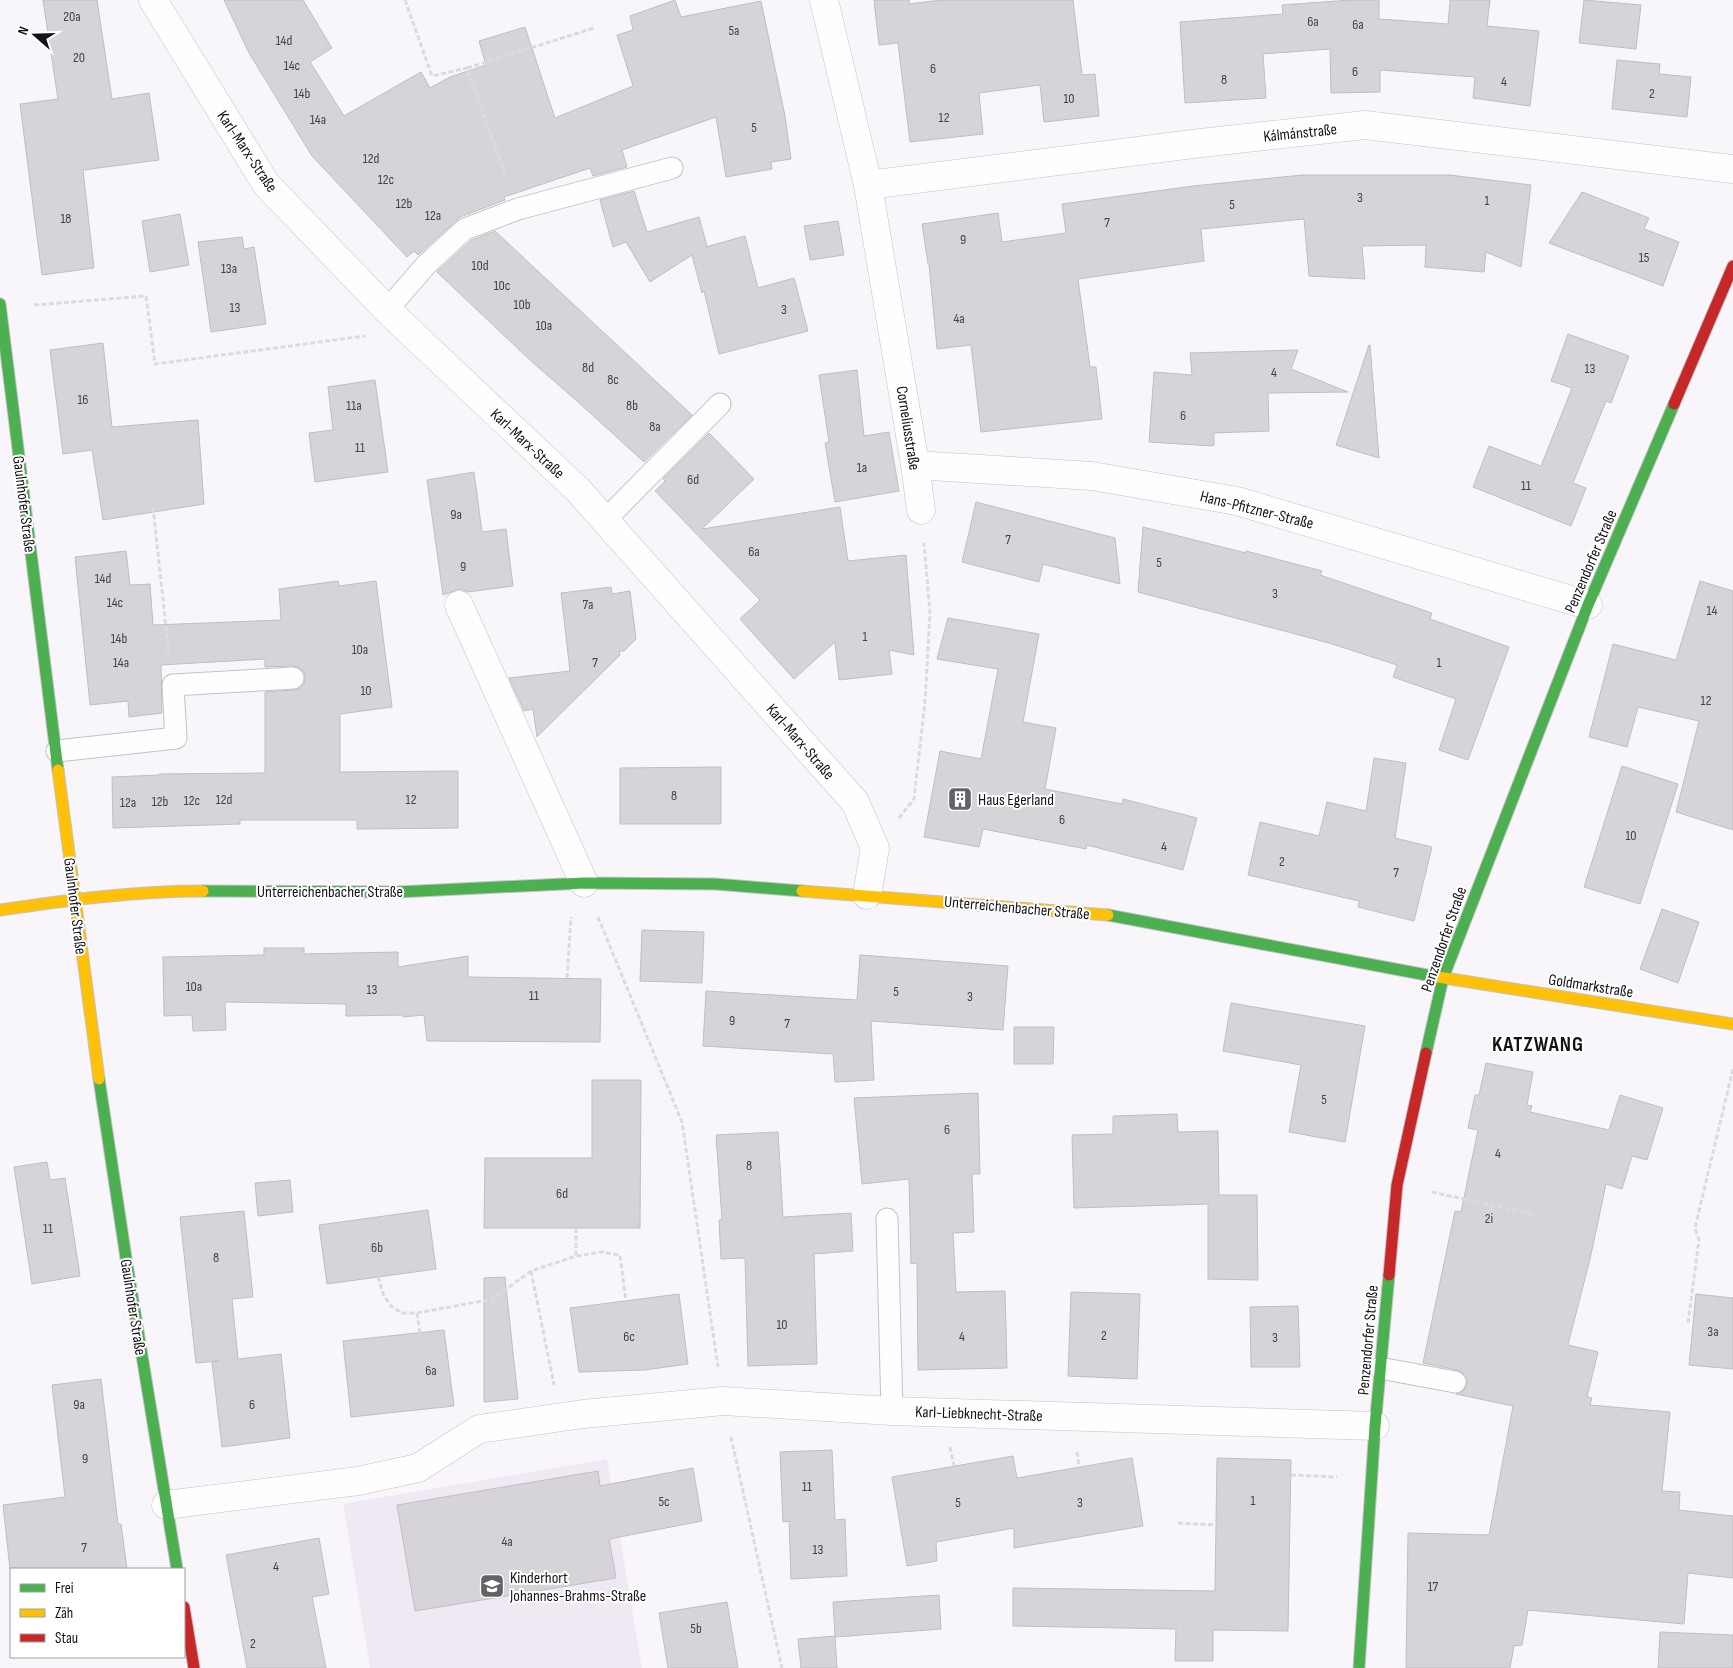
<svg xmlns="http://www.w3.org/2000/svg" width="1733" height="1668" font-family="'Sofia Sans Condensed',sans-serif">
<rect width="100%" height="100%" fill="#f9f6fb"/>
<path fill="#f0e9f4" d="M 607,1459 L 642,1668 L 370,1668 L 343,1504 Z"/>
<path fill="#d6d4d8" stroke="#c0bec2" d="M 43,0 L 97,0 L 112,99 L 149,93 L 159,160 L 83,170 L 94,268 L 42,275 L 20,104 L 58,99 Z
M 224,0 L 303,0 L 332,48 L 310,62 L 344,116 L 421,72 L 430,88 L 450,77 L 486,65 L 479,41 L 525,27 L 555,118 L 633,86 L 617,35 L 633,30 L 630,16 L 675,0 L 681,17 L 761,1 L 785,116 L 791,159 L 771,162 L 772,169 L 726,177 L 716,117 L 622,150 L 627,167 L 593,176 L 590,168 L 504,197 L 505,200 L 460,217 L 418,255 L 414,251 L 407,257 L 312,156 L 249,53 Z
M 874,0 L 909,0 L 909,4 L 941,0 L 1073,0 L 1082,75 L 1095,74 L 1099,116 L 1044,122 L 1040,85 L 979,93 L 983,134 L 910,142 L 898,43 L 879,45 Z
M 1351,0 L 1379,0 L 1379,19 L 1448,24 L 1450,0 L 1490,0 L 1487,26 L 1539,31 L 1530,106 L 1473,98 L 1475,77 L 1380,70 L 1380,92 L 1331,93 L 1330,49 L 1263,54 L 1266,98 L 1185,103 L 1180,22 L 1283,14 L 1282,5 Z
M 1584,0 L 1641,5 L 1636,49 L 1579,43 Z
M 1617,60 L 1660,64 L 1659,74 L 1691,77 L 1687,117 L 1612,109 Z
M 1302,175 L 1450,175 L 1531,185 L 1521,267 L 1486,252 L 1484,272 L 1425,267 L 1426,245 L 1362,246 L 1365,279 L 1309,276 L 1304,219 L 1201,229 L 1204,261 L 1078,279 L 1090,367 L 1096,367 L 1102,419 L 981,432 L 971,345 L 937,349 L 929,264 L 928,264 L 922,224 L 998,213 L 1002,242 L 1066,233 L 1062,204 L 1193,186 Z
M 634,191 L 647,232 L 699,217 L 707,246 L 706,247 L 745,236 L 758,288 L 794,278 L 808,331 L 719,354 L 704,291 L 702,293 L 692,255 L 650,282 L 626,242 L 613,247 L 600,200 Z
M 1582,192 L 1649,218 L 1644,229 L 1679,242 L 1663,286 L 1549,243 Z
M 180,214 L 189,265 L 150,272 L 142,221 Z
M 838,221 L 844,255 L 810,260 L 804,226 Z
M 495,231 L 692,415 L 644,462 L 577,401 L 532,362 L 437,272 L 472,240 Z
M 242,237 L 244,249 L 254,247 L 266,324 L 211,332 L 198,242 Z
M 1568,334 L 1629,356 L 1611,403 L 1606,401 L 1573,483 L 1586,488 L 1571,526 L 1473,487 L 1489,446 L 1541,466 L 1572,388 L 1551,381 Z
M 103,343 L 112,427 L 198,420 L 204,504 L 103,520 L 92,450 L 63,454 L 50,350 Z
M 1369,345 L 1370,345 L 1379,458 L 1336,445 Z
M 1298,350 L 1291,369 L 1348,392 L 1268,393 L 1269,431 L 1214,433 L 1214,445 L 1211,446 L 1149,442 L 1154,372 L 1192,375 L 1190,353 Z
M 857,370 L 864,436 L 889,432 L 899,491 L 835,502 L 825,443 L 829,442 L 819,375 Z
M 375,380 L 388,472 L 315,482 L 309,433 L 333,430 L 328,387 Z
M 709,433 L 754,479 L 702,529 L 840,507 L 848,561 L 906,555 L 914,655 L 889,650 L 892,674 L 839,680 L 835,642 L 794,679 L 740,619 L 760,600 L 655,491 L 665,481 L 663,479 Z
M 474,472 L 482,532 L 506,529 L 513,586 L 468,592 L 460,589 L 443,595 L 427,480 Z
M 976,502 L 1115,538 L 1120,584 L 1043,564 L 1039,582 L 962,562 Z
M 1143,527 L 1246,553 L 1246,551 L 1322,571 L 1320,575 L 1432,613 L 1430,619 L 1509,647 L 1468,760 L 1439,750 L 1456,699 L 1393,677 L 1397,665 L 1329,643 L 1138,592 Z
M 126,551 L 130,585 L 150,584 L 153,625 L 281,620 L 279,589 L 338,581 L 339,586 L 376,581 L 392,707 L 340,714 L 340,772 L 458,771 L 458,828 L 357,829 L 357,820 L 240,820 L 240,824 L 113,828 L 112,777 L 159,775 L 159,774 L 265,773 L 265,692 L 294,690 L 299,689 L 304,684 L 305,678 L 304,672 L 298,667 L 292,666 L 265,667 L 265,659 L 161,665 L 162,713 L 129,717 L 128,701 L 90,705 L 75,557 Z
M 1700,581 L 1733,591 L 1733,830 L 1676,812 L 1699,721 L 1638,707 L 1627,747 L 1589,737 L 1613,644 L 1676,660 Z
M 611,587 L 612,594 L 630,591 L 636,639 L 624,651 L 619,651 L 620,655 L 537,737 L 533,709 L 524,711 L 509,678 L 570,671 L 561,593 Z
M 948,618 L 1039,634 L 1023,722 L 1056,728 L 1045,789 L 1122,804 L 1123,799 L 1197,818 L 1183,870 L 1087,845 L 1086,849 L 983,829 L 979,847 L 924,837 L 940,751 L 981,759 L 998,669 L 937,659 Z
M 1374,758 L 1406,763 L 1395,838 L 1432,847 L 1414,921 L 1358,907 L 1359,901 L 1248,875 L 1260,822 L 1319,836 L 1327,802 L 1366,811 Z
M 1622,766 L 1678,784 L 1640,904 L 1584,887 Z
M 721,767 L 721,824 L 620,824 L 620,768 Z
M 1662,909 L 1699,922 L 1678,983 L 1640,969 Z
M 642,930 L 704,932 L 702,983 L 640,981 Z
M 264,948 L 304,948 L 304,954 L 398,952 L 398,967 L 468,956 L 468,977 L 601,979 L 600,1042 L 427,1041 L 424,1015 L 403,1017 L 403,1015 L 346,1016 L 346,1004 L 225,1002 L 226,1030 L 193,1031 L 192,1015 L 164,1016 L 163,957 L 264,955 Z
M 860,955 L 1008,966 L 1003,1030 L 871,1021 L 874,1080 L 835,1082 L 833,1054 L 703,1046 L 706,991 L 857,1000 Z
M 1231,1003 L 1365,1026 L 1345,1142 L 1289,1132 L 1301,1065 L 1223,1051 Z
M 1014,1027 L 1054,1027 L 1053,1064 L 1014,1064 Z
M 1486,1063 L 1533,1072 L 1527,1105 L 1532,1106 L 1530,1112 L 1609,1130 L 1620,1095 L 1663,1108 L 1647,1160 L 1632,1156 L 1622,1189 L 1606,1184 L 1590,1259 L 1568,1345 L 1598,1352 L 1587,1397 L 1592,1398 L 1590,1405 L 1670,1412 L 1662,1491 L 1680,1492 L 1679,1510 L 1733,1516 L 1733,1578 L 1688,1573 L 1684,1624 L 1528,1610 L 1522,1645 L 1514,1646 L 1510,1668 L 1406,1668 L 1408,1533 L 1489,1535 L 1513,1406 L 1456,1394 L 1464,1390 L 1467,1385 L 1467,1378 L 1463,1373 L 1457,1370 L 1423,1363 L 1455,1211 L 1461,1212 L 1478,1130 L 1468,1128 L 1475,1095 L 1479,1095 Z
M 592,1080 L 641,1080 L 640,1228 L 484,1228 L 485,1158 L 592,1158 Z
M 978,1093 L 980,1174 L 972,1174 L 974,1232 L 953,1233 L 956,1292 L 1005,1291 L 1007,1368 L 918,1370 L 917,1263 L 911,1264 L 909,1179 L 862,1184 L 854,1098 Z
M 1177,1114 L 1178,1132 L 1218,1131 L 1219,1195 L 1257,1195 L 1258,1280 L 1208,1279 L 1208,1204 L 1074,1208 L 1072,1135 L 1113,1134 L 1113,1116 Z
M 778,1132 L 783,1217 L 851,1213 L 853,1251 L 814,1254 L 817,1364 L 748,1366 L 745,1258 L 721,1259 L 719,1220 L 722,1220 L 716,1135 Z
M 47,1162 L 50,1180 L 65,1178 L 80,1276 L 32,1284 L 14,1167 Z
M 290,1180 L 293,1212 L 258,1216 L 255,1183 Z
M 428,1210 L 436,1269 L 327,1284 L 319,1225 Z
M 244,1211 L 253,1297 L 232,1299 L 238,1359 L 281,1354 L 290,1438 L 222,1447 L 212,1362 L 219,1361 L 196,1363 L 180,1217 Z
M 505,1277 L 518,1399 L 484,1402 L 484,1278 Z
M 1071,1292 L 1140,1294 L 1137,1379 L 1068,1376 Z
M 679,1294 L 688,1364 L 645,1370 L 579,1372 L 570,1308 Z
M 1696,1294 L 1733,1298 L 1733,1369 L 1689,1365 Z
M 1298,1306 L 1300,1367 L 1251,1367 L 1250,1307 Z
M 444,1330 L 454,1406 L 351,1417 L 343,1341 Z
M 101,1379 L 118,1524 L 121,1524 L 127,1569 L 10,1569 L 3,1505 L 65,1497 L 52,1385 Z
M 832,1450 L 835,1520 L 845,1519 L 847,1576 L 791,1579 L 789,1521 L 783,1522 L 780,1452 Z
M 1013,1456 L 1017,1478 L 1132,1458 L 1143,1526 L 1014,1548 L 1014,1528 L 936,1542 L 937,1561 L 907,1566 L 892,1477 Z
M 1217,1458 L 1291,1460 L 1288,1631 L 1213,1630 L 1213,1661 L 1175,1661 L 1176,1629 L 1013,1626 L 1013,1588 L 1215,1591 Z
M 693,1468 L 702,1521 L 609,1539 L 616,1578 L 415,1611 L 397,1505 L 598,1471 L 600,1486 Z
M 319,1538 L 329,1594 L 312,1597 L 326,1668 L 247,1668 L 226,1555 Z
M 939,1595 L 941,1629 L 835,1637 L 837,1668 L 801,1668 L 798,1639 L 835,1636 L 833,1602 Z
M 727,1602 L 738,1668 L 668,1668 L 659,1613 Z
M 1660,1632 L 1733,1635 L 1733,1668 L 1658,1668 Z"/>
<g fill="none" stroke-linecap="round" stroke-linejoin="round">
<defs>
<path id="lane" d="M 387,310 L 426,265 L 465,229 L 518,209 L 672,168
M 605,520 L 720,404
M 57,751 L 176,738 L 173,685 L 293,678
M 887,1219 L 892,1411
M 1380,1368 L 1455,1382"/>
<path id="street" d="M 153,0 L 266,184 L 387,310 L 578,490 L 855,802 L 875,848 L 867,895
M 824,0 L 868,185 L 915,465 L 921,510
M 868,185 L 1201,143 L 1365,125 L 1733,169
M 915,465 L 1092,476 L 1237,501 L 1588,605
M 459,605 L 584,883
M 166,1505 L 358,1481 L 418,1468 L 479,1429 L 583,1414 L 723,1401 L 892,1411 L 1375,1426"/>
<path id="fast" d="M 0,304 L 58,770
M 203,891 L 398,892 L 584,883 L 715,884 L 802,891
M 1108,915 L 1432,976
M 1426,1053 L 1443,978 L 1588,605 L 1674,404
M 99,1079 L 126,1258 L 177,1569
M 1359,1668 L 1375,1426 L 1389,1275"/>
<path id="slow" d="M 58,770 L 99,1079
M 802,891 L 1108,915
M 0,910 C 68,900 135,891 203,891
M 1432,976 L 1733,1024"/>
<path id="jam" d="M 1674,404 L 1733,266
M 1389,1275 L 1397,1185 L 1426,1053
M 184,1607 L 194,1668"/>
</defs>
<use href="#lane" stroke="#c4c2c6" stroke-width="23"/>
<use href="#street" stroke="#c4c2c6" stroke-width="29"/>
<use href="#fast" stroke="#c4c2c6" stroke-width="13"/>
<use href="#slow" stroke="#c4c2c6" stroke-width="13"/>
<use href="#jam" stroke="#c4c2c6" stroke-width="13"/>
<path stroke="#dcdbdc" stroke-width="3" stroke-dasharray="5 2.5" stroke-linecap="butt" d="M 405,0 L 432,76 L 467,68 L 507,180
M 467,68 L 594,28
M 34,305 L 146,296 L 155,364 L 365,336
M 153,507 L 169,655
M 899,818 L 914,799 L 925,702 L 930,613 L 924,543
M 598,917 L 682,1122 L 718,1367
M 567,978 L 571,917
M 1432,1192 L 1532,1214
M 1489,1218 L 1492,1205
M 576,1228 L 576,1256
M 531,1271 L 554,1385
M 378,1277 L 383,1294 L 391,1306 L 402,1313 L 417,1313 L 493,1299 L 531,1271 L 576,1256 L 601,1252 L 620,1255 L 626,1301
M 417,1313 L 420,1333
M 1688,1323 L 1699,1240 L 1695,1228 L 1733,1069
M 731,1437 L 782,1668
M 950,1447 L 954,1466
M 1077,1452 L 1079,1467
M 1291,1475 L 1337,1477
M 1178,1523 L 1216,1525"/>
<use href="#lane" stroke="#fefefe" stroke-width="21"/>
<use href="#street" stroke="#fefefe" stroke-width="28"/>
<use href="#fast" stroke="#4caf50" stroke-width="11"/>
<use href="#slow" stroke="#ffc107" stroke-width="11"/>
<use href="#jam" stroke="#c62828" stroke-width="11"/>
</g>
<defs>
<symbol id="building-square" viewBox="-11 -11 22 22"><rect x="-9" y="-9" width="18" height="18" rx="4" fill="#646266" stroke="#fff"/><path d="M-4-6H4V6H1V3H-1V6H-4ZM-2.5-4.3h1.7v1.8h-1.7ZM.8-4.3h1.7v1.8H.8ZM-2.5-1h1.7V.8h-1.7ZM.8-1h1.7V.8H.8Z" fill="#fff"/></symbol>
<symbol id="school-square" viewBox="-11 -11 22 22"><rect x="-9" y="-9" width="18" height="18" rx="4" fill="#646266" stroke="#fff"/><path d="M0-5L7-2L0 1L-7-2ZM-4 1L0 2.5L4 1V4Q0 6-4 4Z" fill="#fff"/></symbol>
</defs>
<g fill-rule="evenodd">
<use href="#building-square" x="946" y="785" width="28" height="28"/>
<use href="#school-square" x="478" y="1572" width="28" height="28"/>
</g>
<g text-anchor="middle" stroke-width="4" stroke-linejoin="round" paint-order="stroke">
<g font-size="14" fill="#444246">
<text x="72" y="21">20a</text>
<text x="1313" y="26">6a</text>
<text x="1358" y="29">6a</text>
<text x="734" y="35">5a</text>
<text x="284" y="45">14d</text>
<text x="79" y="62">20</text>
<text x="292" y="70">14c</text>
<text x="933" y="73">6</text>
<text x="1355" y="76">6</text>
<text x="1224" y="84">8</text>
<text x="1504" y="86">4</text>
<text x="302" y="98">14b</text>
<text x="1652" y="98">2</text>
<text x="1069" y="103">10</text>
<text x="944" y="122">12</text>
<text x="318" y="124">14a</text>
<text x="754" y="132">5</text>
<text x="371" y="163">12d</text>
<text x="386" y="184">12c</text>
<text x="1360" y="202">3</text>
<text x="1487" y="205">1</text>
<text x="404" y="208">12b</text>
<text x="1232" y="209">5</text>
<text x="433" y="220">12a</text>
<text x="66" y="223">18</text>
<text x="1107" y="227">7</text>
<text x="963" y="244">9</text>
<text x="1644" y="262">15</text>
<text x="480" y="270">10d</text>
<text x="229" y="273">13a</text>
<text x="502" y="290">10c</text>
<text x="522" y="309">10b</text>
<text x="235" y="312">13</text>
<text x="784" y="314">3</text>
<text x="959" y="323">4a</text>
<text x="544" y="330">10a</text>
<text x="588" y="372">8d</text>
<text x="1590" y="373">13</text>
<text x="1274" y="377">4</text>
<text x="613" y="384">8c</text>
<text x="83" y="404">16</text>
<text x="354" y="410">11a</text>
<text x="632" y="410">8b</text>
<text x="1183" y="420">6</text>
<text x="655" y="431">8a</text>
<text x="360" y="452">11</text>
<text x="862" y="472">1a</text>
<text x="693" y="484">6d</text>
<text x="1526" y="490">11</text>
<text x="456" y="519">9a</text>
<text x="1008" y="544">7</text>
<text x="754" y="556">6a</text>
<text x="1159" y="567">5</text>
<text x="463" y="571">9</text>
<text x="103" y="583">14d</text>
<text x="1275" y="598">3</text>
<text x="115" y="607">14c</text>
<text x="588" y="609">7a</text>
<text x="1712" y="615">14</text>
<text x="865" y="641">1</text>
<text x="119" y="643">14b</text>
<text x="360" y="654">10a</text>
<text x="121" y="667">14a</text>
<text x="595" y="667">7</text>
<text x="1439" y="667">1</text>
<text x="366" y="695">10</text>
<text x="1706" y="705">12</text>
<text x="674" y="800">8</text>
<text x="224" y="804">12d</text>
<text x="411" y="804">12</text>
<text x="192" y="805">12c</text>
<text x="160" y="806">12b</text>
<text x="128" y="807">12a</text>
<text x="1062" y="824">6</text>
<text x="1631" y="840">10</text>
<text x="1164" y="851">4</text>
<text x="1282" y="866">2</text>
<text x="1396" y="877">7</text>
<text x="194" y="991">10a</text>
<text x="372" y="994">13</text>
<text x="896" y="996">5</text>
<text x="534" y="1000">11</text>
<text x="970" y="1001">3</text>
<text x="732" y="1025">9</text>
<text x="787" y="1028">7</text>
<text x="1324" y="1104">5</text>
<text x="947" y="1134">6</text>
<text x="1498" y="1158">4</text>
<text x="749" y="1170">8</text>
<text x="562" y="1198">6d</text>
<text x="1489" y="1223">2i</text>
<text x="48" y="1233">11</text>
<text x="377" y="1252">6b</text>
<text x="216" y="1262">8</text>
<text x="782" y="1329">10</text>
<text x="1713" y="1336">3a</text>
<text x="1104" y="1340">2</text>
<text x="629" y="1341">6c</text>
<text x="962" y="1341">4</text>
<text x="1275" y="1342">3</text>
<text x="431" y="1375">6a</text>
<text x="79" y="1409">9a</text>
<text x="252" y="1409">6</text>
<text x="85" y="1463">9</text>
<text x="807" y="1491">11</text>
<text x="1253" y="1505">1</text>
<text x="664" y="1506">5c</text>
<text x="958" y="1507">5</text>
<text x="1080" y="1507">3</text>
<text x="507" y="1546">4a</text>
<text x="84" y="1552">7</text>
<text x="818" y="1554">13</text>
<text x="276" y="1571">4</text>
<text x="1433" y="1591">17</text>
<text x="696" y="1633">5b</text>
<text x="253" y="1648">2</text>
</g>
<g font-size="16" fill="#141216" stroke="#fff">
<text transform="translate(1300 132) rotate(-6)" y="6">Kálmánstraße</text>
<text transform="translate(248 151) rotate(56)" y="6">Karl-Marx-Straße</text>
<text transform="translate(909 428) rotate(81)" y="6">Corneliusstraße</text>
<text transform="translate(528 443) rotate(43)" y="6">Karl-Marx-Straße</text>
<text transform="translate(25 504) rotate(83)" y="6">Gaulnhofer Straße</text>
<text transform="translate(1257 509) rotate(14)" y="6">Hans-Pfitzner-Straße</text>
<text transform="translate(1590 561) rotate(-67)" y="6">Penzendorfer Straße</text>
<text transform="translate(801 741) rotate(49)" y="6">Karl-Marx-Straße</text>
<text x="330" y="897">Unterreichenbacher Straße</text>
<text transform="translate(76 906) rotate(83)" y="6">Gaulnhofer Straße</text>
<text transform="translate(1017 907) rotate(5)" y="6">Unterreichenbacher Straße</text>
<text transform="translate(1443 939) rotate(-71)" y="6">Penzendorfer Straße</text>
<text transform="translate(1591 985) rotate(9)" y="6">Goldmarkstraße</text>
<text transform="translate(134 1307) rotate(81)" y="6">Gaulnhofer Straße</text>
<text transform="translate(1367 1340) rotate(-85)" y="6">Penzendorfer Straße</text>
<text transform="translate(979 1413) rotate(2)" y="6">Karl-Liebknecht-Straße</text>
</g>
<g font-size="16" fill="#141216" stroke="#fff" text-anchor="start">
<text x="978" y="805">Haus Egerland</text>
<text x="510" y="1583">Kinderhort<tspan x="510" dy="18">Johannes-Brahms-Straße</tspan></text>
</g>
<g font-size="21" font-weight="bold" letter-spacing="1" fill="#141216" stroke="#fff">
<text x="1538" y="1051">KATZWANG</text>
</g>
</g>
<rect x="10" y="1568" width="175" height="90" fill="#ffffff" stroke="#a1a0a2"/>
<rect x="20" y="1584" width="25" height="8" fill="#4caf50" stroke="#a1a0a2"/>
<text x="55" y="1593" font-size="15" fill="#141216">Frei</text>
<rect x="20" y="1609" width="25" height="8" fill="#ffc107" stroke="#a1a0a2"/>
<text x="55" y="1618" font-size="15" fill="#141216">Zäh</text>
<rect x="20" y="1634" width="25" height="8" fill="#c62828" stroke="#a1a0a2"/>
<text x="55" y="1643" font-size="15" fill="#141216">Stau</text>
<g transform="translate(35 35) rotate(290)" stroke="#ffffff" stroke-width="4" paint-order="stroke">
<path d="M0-4L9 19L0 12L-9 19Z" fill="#141216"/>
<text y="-8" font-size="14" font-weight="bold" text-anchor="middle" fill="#141216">N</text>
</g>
</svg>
